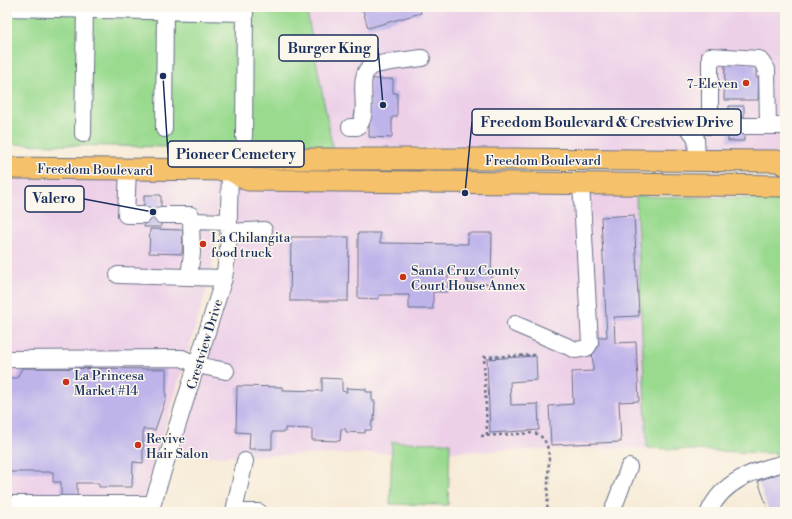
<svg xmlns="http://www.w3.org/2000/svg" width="792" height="519" font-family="'Libre Bodoni',serif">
<rect width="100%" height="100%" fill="#fbf7ec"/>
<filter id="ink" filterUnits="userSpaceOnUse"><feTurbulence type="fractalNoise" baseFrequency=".025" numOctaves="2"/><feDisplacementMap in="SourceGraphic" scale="8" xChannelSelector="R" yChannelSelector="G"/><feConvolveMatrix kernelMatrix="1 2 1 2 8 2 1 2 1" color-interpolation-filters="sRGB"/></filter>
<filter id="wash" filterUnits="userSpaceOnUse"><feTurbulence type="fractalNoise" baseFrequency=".012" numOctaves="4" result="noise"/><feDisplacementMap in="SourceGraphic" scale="16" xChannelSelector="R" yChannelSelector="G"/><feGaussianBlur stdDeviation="0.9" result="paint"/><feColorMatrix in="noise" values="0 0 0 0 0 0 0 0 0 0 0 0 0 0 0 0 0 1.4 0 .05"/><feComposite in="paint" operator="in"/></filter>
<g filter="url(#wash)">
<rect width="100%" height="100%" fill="#f7ead6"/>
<path fill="#edd0e8" d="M 306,7 L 785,7 L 785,154 L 346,147 L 333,150 Z
M 220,176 L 212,272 L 139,512 L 7,512 L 7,178 Z
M 229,180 L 636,196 L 647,448 L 173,457 L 236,269 Z"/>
<path fill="#9ada8f" stroke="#5a8476" d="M 7,7 L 306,7 L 333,150 L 7,144 Z
M 636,196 L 785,199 L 785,454 L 647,448 Z
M 392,442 L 450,443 L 448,505 L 390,504 Z"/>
<g id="blocks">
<path fill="#bfb4ea" d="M 362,7 L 419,7 L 421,13 L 368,28 Z
M 725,63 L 756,63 L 756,78 L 759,78 L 758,100 L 724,100 Z
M 370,79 L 393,79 L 393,93 L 397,93 L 397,117 L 392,117 L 392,138 L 369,137 Z
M 729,106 L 744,106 L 744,141 L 728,141 Z
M 144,195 L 161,195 L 161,227 L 144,227 Z
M 634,215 L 639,316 L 614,317 L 615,343 L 636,342 L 639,401 L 619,402 L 621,442 L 551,445 L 549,406 L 573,404 L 572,372 L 593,371 L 592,337 L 607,337 L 601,217 Z
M 150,229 L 183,230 L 182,254 L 149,253 Z
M 358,233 L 380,233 L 380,243 L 468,244 L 468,233 L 492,233 L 491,284 L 467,283 L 467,270 L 448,270 L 448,292 L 433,292 L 433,309 L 409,309 L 409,295 L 379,295 L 379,299 L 358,298 Z
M 291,237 L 349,237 L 348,301 L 290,301 Z
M 536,356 L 537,380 L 510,382 L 511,405 L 538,404 L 539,430 L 490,433 L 487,359 Z
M 22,368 L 166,369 L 166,398 L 155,430 L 143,429 L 143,463 L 133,462 L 132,487 L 99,487 L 99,483 L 77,483 L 77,498 L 61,498 L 61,482 L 53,482 L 53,472 L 7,472 L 7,378 L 17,378 Z
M 322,378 L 342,379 L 342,391 L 347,392 L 346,388 L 366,389 L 366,392 L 372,392 L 372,401 L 375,401 L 374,421 L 372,421 L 371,430 L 365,430 L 365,433 L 346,432 L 346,429 L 341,429 L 340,441 L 312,440 L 312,429 L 285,428 L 285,432 L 272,432 L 272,449 L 249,449 L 250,433 L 236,432 L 237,386 L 282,387 L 282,390 L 322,391 Z
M 785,471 L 785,512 L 769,512 L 758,481 Z"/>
</g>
</g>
<g filter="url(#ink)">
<use href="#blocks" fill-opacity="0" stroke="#687088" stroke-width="1"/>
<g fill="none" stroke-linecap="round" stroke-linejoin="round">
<defs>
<path id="minor" d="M 7,8 L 245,13
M 684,122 L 696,138 L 697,161
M 700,126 L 729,126
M 710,126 L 710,56 L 759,59 L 767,69 L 768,126
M 744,126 L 785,126
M 350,127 L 357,127 C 373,115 353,75 372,66 C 382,62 410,60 422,58
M 164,129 L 165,7
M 83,134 L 85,7
M 244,137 L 245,7
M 128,169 L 126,215 L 144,215
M 161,215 L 191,215 L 191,221
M 229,232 L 264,230
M 118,275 L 224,278
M 189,277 L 192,253 L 191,221 L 229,222
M 515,324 L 576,350 L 587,348 L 590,343 L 581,183
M 7,359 L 182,358 L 197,365 L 226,371
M 7,504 L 152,504
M 234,511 L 245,461
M 150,512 L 224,278 L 228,252 L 230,170
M 234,512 L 259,512
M 612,512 L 629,467
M 709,512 C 722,481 755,470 785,463"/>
<path id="major" d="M 7,168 L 230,170 L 248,180 L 785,186
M 230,170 L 249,159 L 509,159 L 778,161 L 785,165"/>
</defs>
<use href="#minor" stroke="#687088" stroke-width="18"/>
<use href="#major" stroke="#687088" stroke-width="23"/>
<path stroke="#687088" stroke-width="2.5" stroke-dasharray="3 3" stroke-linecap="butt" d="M 487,435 L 484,357 L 538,355
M 481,436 L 534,433 C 545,436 548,446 549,456 L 547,512"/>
<use href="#minor" stroke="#fff" stroke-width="16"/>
<use href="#major" stroke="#f5c16b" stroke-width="21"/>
</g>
</g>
<g fill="#c8321e" stroke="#fbf7ec" stroke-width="1.5">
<circle cx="746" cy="83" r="4"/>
<circle cx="203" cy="244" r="4"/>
<circle cx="403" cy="277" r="4"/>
<circle cx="66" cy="382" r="4"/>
<circle cx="138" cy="445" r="4"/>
</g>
<g text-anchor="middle" stroke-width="3" stroke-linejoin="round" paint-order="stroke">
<g font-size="13" fill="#1b2f5e" stroke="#fbf7ec" text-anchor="start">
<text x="738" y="88" text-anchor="end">7-Eleven</text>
<text x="211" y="242">La Chilangita<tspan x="211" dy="15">food truck</tspan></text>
<text x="411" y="275">Santa Cruz County<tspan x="411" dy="15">Court House Annex</tspan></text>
<text x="74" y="380">La Princesa<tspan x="74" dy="15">Market #14</tspan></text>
<text x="146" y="443">Revive<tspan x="146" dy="15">Hair Salon</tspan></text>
</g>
<g font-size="13" fill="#1b2f5e" stroke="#fbf7ec">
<text x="543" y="165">Freedom Boulevard</text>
<text transform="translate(95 169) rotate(1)" y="5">Freedom Boulevard</text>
<text transform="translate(204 344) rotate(-73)" y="5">Crestview Drive</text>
</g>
</g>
<path fill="none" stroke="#1b2f5e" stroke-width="1.5" d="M383 105L378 48M465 193L472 122M163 76L168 154M153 212L84 199"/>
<g fill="#1b2f5e" stroke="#fbf7ec" stroke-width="1.5">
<circle cx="383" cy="105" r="4"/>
<circle cx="465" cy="193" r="4"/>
<circle cx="163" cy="76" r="4"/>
<circle cx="153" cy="212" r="4"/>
</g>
<g fill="#fbf7ec" stroke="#1b2f5e" stroke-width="1.5">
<rect x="279" y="35" width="99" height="26" rx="4"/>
<rect x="472" y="109" width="269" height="26" rx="4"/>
<rect x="168" y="141" width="136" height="26" rx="4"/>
<rect x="25" y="186" width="59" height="26" rx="4"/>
</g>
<g font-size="14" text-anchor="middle" font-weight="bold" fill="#1b2f5e">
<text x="329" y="53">Burger King</text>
<text x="607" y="127">Freedom Boulevard &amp; Crestview Drive</text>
<text x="236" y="159">Pioneer Cemetery</text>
<text x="54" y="203">Valero</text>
</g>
<rect width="792" height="519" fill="none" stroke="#fbf7ec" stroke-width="24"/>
</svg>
